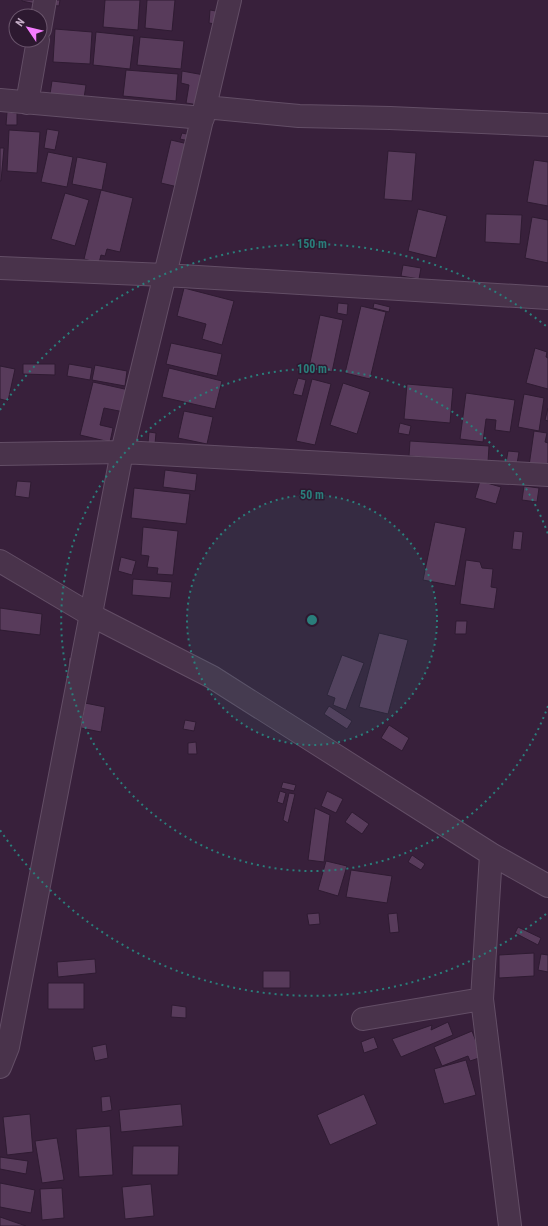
<svg xmlns="http://www.w3.org/2000/svg" width="548" height="1226" font-family="'Roboto Condensed',sans-serif">
<rect width="100%" height="100%" fill="#38203b"/>
<path fill="#583b5b" stroke="#2f1b32" d="M 22,0 L 36,0 L 36,4 L 22,1 Z
M 52,0 L 60,0 L 59,6 L 51,5 Z
M 105,0 L 140,0 L 138,30 L 103,27 Z
M 147,0 L 175,0 L 172,31 L 145,28 Z
M 210,10 L 222,12 L 221,25 L 209,23 Z
M 55,29 L 92,32 L 90,64 L 53,62 Z
M 96,32 L 134,36 L 130,69 L 93,65 Z
M 140,37 L 184,41 L 181,69 L 137,65 Z
M 126,70 L 178,74 L 176,101 L 123,96 Z
M 182,71 L 204,75 L 199,105 L 186,103 L 189,85 L 181,83 Z
M 52,81 L 86,85 L 84,98 L 50,94 Z
M 7,112 L 17,113 L 17,125 L 6,125 Z
M 47,129 L 59,131 L 55,150 L 44,148 Z
M 9,130 L 40,132 L 37,173 L 7,171 Z
M 182,133 L 191,135 L 189,141 L 180,139 Z
M 171,140 L 188,144 L 178,187 L 161,183 Z
M 0,148 L 4,148 L 1,181 L 0,181 Z
M 388,151 L 416,153 L 412,201 L 384,199 Z
M 48,152 L 73,157 L 67,187 L 41,182 Z
M 77,157 L 107,163 L 102,190 L 72,184 Z
M 534,160 L 548,162 L 548,206 L 527,202 Z
M 101,190 L 133,198 L 120,252 L 107,249 L 105,256 L 101,255 L 99,263 L 84,259 Z
M 65,193 L 89,200 L 75,246 L 51,239 Z
M 418,209 L 447,216 L 436,258 L 408,251 Z
M 486,214 L 522,215 L 520,244 L 485,242 Z
M 532,217 L 548,220 L 548,263 L 525,258 Z
M 403,265 L 421,268 L 419,279 L 401,276 Z
M 184,288 L 234,301 L 222,345 L 202,339 L 206,324 L 177,316 Z
M 338,303 L 348,304 L 347,315 L 337,313 Z
M 374,303 L 390,307 L 389,312 L 373,308 Z
M 361,306 L 386,312 L 370,379 L 345,373 Z
M 320,315 L 343,320 L 332,372 L 309,367 Z
M 171,343 L 222,354 L 217,376 L 166,364 Z
M 535,348 L 547,352 L 546,357 L 548,358 L 548,389 L 526,383 Z
M 23,364 L 55,364 L 55,375 L 23,374 Z
M 69,364 L 92,368 L 90,380 L 67,376 Z
M 95,365 L 127,371 L 125,386 L 92,380 Z
M 0,366 L 15,369 L 8,401 L 0,399 Z
M 169,368 L 222,381 L 215,409 L 162,397 Z
M 298,378 L 306,380 L 302,396 L 293,394 Z
M 312,379 L 331,384 L 315,445 L 296,441 Z
M 93,382 L 129,390 L 124,412 L 104,408 L 100,425 L 113,428 L 110,442 L 80,435 Z
M 343,383 L 370,392 L 357,434 L 330,425 Z
M 407,384 L 453,388 L 450,423 L 404,419 Z
M 466,393 L 515,400 L 510,432 L 495,430 L 496,420 L 486,419 L 483,442 L 460,439 Z
M 524,394 L 544,398 L 539,431 L 518,427 Z
M 548,408 L 548,421 L 545,420 Z
M 184,411 L 213,417 L 207,444 L 178,438 Z
M 400,423 L 411,426 L 409,435 L 398,433 Z
M 534,431 L 547,433 L 545,442 L 548,443 L 548,468 L 529,466 Z
M 149,432 L 156,433 L 155,444 L 148,443 Z
M 410,441 L 489,446 L 488,462 L 409,456 Z
M 508,451 L 519,452 L 517,464 L 506,463 Z
M 165,470 L 197,474 L 195,491 L 163,487 Z
M 17,481 L 31,482 L 29,498 L 15,496 Z
M 480,481 L 501,487 L 496,504 L 475,498 Z
M 524,486 L 539,488 L 537,502 L 522,500 Z
M 134,488 L 190,494 L 186,524 L 131,518 Z
M 435,522 L 466,528 L 455,586 L 423,580 Z
M 143,527 L 178,531 L 173,575 L 157,574 L 158,568 L 147,567 L 149,556 L 141,555 Z
M 514,531 L 523,532 L 521,550 L 512,549 Z
M 121,557 L 136,561 L 132,575 L 118,571 Z
M 466,560 L 480,562 L 482,568 L 493,569 L 491,587 L 497,588 L 494,609 L 460,604 Z
M 133,579 L 172,582 L 170,598 L 132,595 Z
M 0,608 L 42,614 L 40,635 L 0,630 Z
M 456,621 L 467,621 L 466,634 L 455,634 Z
M 379,633 L 408,640 L 388,714 L 359,707 Z
M 342,655 L 364,663 L 346,710 L 333,705 L 335,698 L 327,695 Z
M 69,657 L 75,658 L 74,667 L 68,666 Z
M 85,703 L 105,707 L 101,732 L 81,728 Z
M 329,706 L 352,721 L 347,729 L 324,714 Z
M 185,720 L 196,722 L 194,731 L 183,729 Z
M 389,725 L 409,738 L 402,751 L 381,738 Z
M 196,742 L 197,754 L 188,754 L 188,743 Z
M 283,782 L 296,785 L 294,791 L 281,788 Z
M 280,791 L 286,793 L 283,804 L 277,802 Z
M 327,791 L 343,799 L 336,813 L 321,806 Z
M 289,793 L 295,794 L 288,823 L 283,820 Z
M 315,808 L 330,815 L 324,862 L 308,860 Z
M 352,812 L 369,824 L 362,834 L 345,822 Z
M 412,855 L 425,864 L 421,870 L 408,862 Z
M 326,861 L 347,866 L 338,896 L 318,890 Z
M 351,870 L 392,876 L 387,903 L 346,897 Z
M 319,913 L 320,924 L 309,925 L 307,914 Z
M 397,913 L 399,932 L 390,933 L 388,914 Z
M 518,927 L 541,938 L 538,945 L 515,933 Z
M 534,953 L 534,976 L 499,978 L 499,955 Z
M 541,954 L 548,955 L 548,972 L 538,970 Z
M 95,959 L 96,973 L 58,977 L 57,962 Z
M 263,971 L 290,971 L 290,988 L 263,988 Z
M 48,983 L 84,983 L 84,1009 L 48,1009 Z
M 172,1005 L 186,1007 L 186,1018 L 171,1017 Z
M 448,1022 L 453,1035 L 401,1057 L 392,1039 L 432,1025 L 431,1030 Z
M 472,1031 L 482,1057 L 470,1061 L 468,1056 L 442,1066 L 434,1047 Z
M 374,1037 L 378,1048 L 364,1053 L 361,1042 Z
M 106,1044 L 108,1058 L 95,1061 L 92,1047 Z
M 466,1060 L 476,1095 L 444,1104 L 434,1069 Z
M 364,1094 L 377,1124 L 330,1145 L 317,1115 Z
M 110,1096 L 112,1110 L 102,1112 L 101,1097 Z
M 181,1104 L 183,1126 L 121,1132 L 119,1110 Z
M 30,1114 L 33,1152 L 7,1155 L 3,1117 Z
M 110,1126 L 113,1175 L 79,1177 L 76,1129 Z
M 57,1138 L 64,1180 L 42,1183 L 35,1141 Z
M 133,1146 L 179,1146 L 178,1175 L 132,1175 Z
M 0,1157 L 28,1161 L 26,1174 L 0,1169 Z
M 0,1183 L 35,1190 L 31,1213 L 0,1207 Z
M 151,1184 L 154,1216 L 125,1219 L 122,1187 Z
M 62,1188 L 64,1218 L 42,1220 L 40,1189 Z
M 0,1217 L 26,1226 L 0,1226 Z"/>
<g fill="none" stroke-linecap="round" stroke-linejoin="round">
<defs>
<path id="minor" d="M 40,29 L 45,0
M 0,100 L 203,118
M 27,103 L 38,40
M 205,107 L 299,116 L 390,118 L 548,125
M 0,268 L 165,275 L 548,298
M 0,454 L 122,452 L 548,475
M 0,561 L 91,615 L 212,677 L 491,854 L 548,886
M 482,999 L 510,1226
M 363,1019 L 482,999 L 491,854
M 0,1067 L 8,1047 L 122,452 L 185,192 L 230,0"/>
</defs>
<use href="#minor" stroke="#634e66" stroke-width="24"/>
<use href="#minor" stroke="#49334b" stroke-width="22"/>
</g>
<circle cx="312" cy="620" r="125" fill="#2a7e7b" fill-opacity=".12"/>
<g fill="none" stroke="#2a7e7b" stroke-width="2" stroke-dasharray="2 4">
<circle cx="312" cy="620" r="125"/>
<path d="M548 706A251 251 0 1 1 548 534"/>
<path d="M546 914A376 376 0 0 1 0 830M0 410A376 376 0 0 1 546 326"/>
</g>
<circle cx="312" cy="620" r="6" fill="#2a7e7b" stroke="#2d1930" stroke-width="2"/>
<g font-size="12" text-anchor="middle" font-weight="bold" fill="#2a7e7b" stroke="#2d1930" stroke-width="3" stroke-linejoin="round" paint-order="stroke">
<text x="312" y="248">150 m</text>
<text x="312" y="373">100 m</text>
<text x="312" y="499">50 m</text>
</g>
<g transform="translate(28 28) rotate(305)"><circle r="19" fill="#2d1930" stroke="#6a556c"/>
<path d="M0-3L7 15L0 10L-7 15Z" fill="#f57cff"/>
<text y="-6" font-size="11" font-weight="bold" text-anchor="middle" fill="#c5aec7">N</text>
</g>
</svg>
